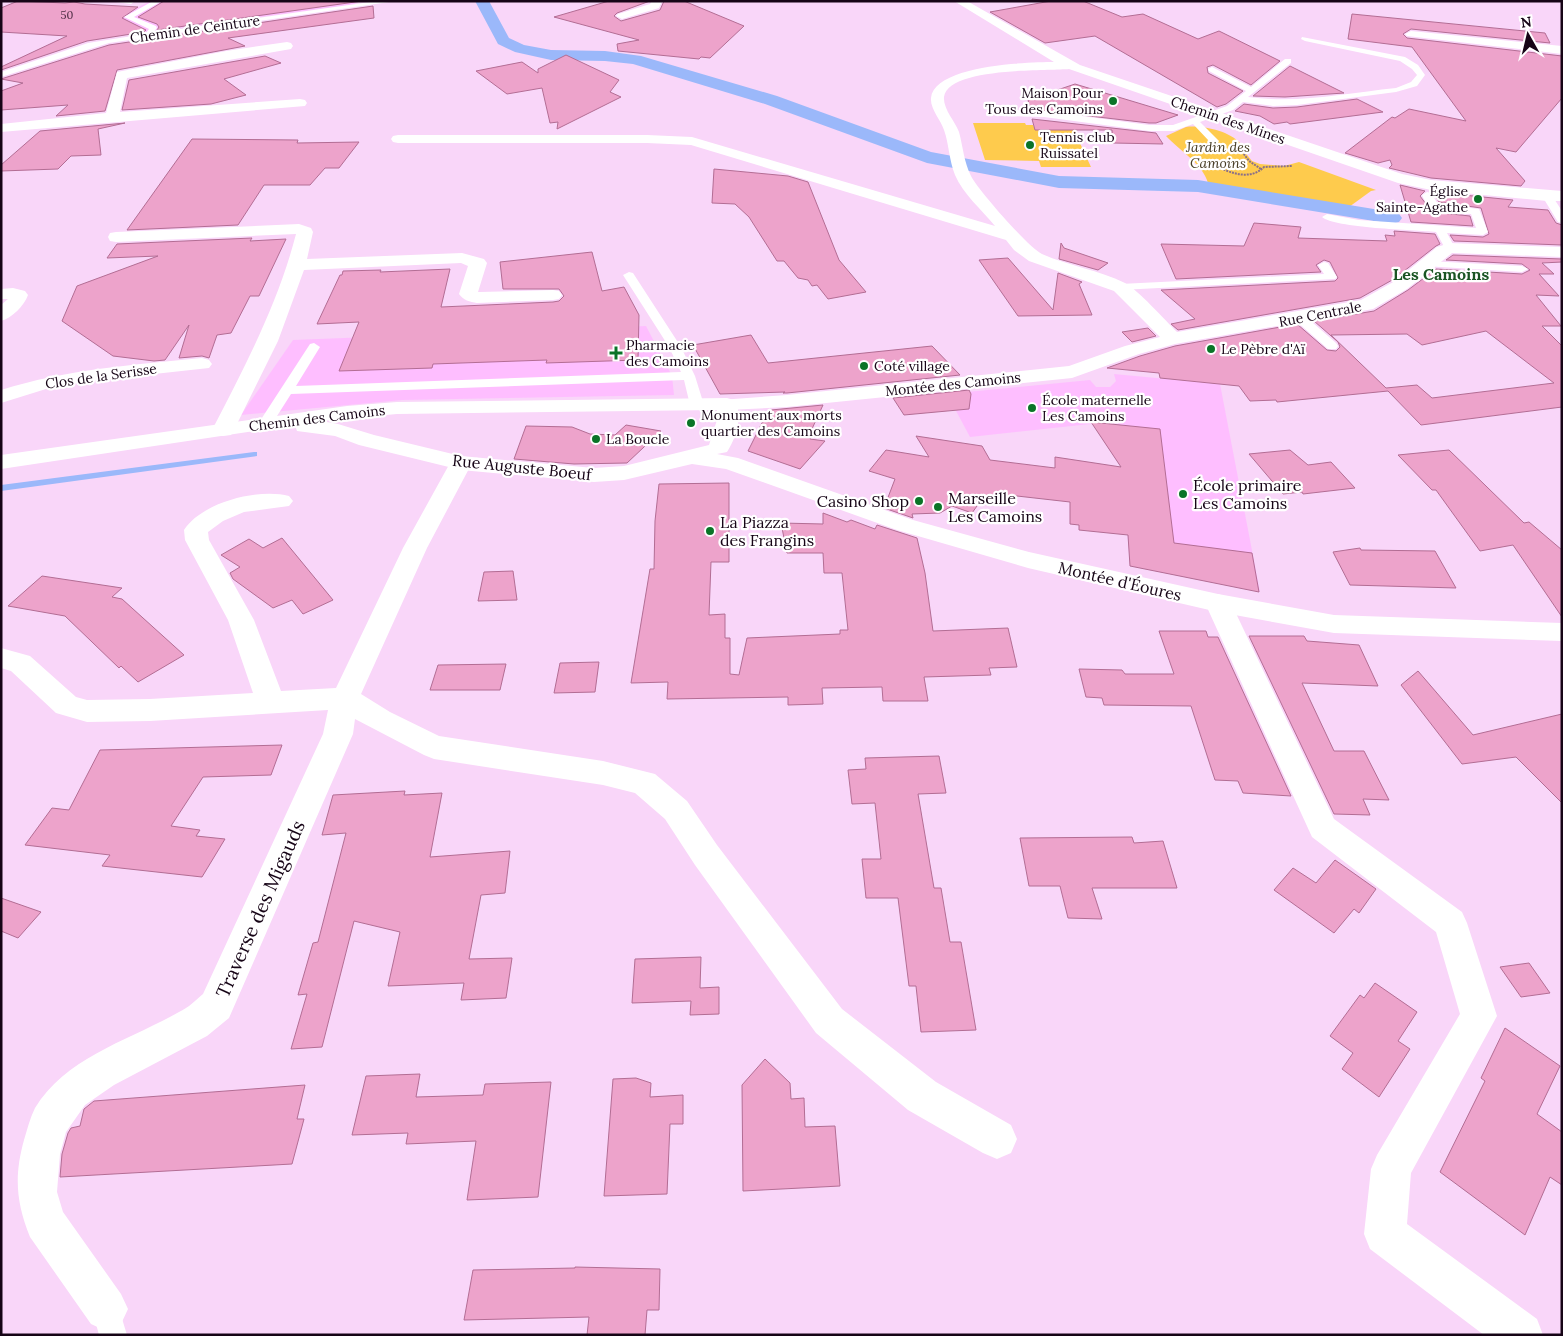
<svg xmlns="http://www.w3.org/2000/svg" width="1563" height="1336" font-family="Lora,serif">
<rect width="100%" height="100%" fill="#f9d6f9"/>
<path fill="#febeff" d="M 151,1 L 350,1 L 356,4 L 140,33 L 144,29 L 114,19 Z
M 646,326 L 672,376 L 674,395 L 402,400 L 241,415 L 293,340 Z
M 1114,374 L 1220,384 L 1260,592 L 1130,566 L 1118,421 L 970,437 L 947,394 L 1090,380 L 1096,387 L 1110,387 L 1116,381 Z"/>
<path fill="#fecb4d" d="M 973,123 L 1025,123 L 1026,125 L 1033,125 L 1035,129 L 1073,128 L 1091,167 L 1041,167 L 1039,161 L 985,160 Z
M 1186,127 C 1202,125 1229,131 1240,143 L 1239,150 L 1244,151 L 1252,161 L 1260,164 L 1284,166 L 1299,162 L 1376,190 L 1371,191 L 1349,207 L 1208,183 C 1203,164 1180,151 1166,136 Z"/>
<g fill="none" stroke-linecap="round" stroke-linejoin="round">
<path fill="#9bb8fa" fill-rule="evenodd" d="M 254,452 L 257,452 L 257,456 L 1,491 L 1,485 Z"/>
<path fill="#9bb8fa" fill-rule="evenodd" d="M 475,1 L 489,1 L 509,38 L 524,45 L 551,50 L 605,51 L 641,56 L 777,96 L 931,152 L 1059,176 L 1198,180 L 1392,212 L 1399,214 L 1402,218 L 1399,222 L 1392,224 L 1198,192 L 1059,188 L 927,163 L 765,104 L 633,64 L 605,61 L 551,60 L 515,52 L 498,44 Z"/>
</g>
<path fill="#eda3cb" stroke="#b36d94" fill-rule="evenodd" d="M 18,1 L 65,3 L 74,2 L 85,4 L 138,7 L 122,18 L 146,30 L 144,32 L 87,41 L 1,70 L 1,67 L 67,36 L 1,32 L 1,8 Z
M 164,1 L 362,1 L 157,30 L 159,27 L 157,24 L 138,17 Z
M 609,1 L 650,1 L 617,13 L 614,16 L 621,21 L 660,10 L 664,1 L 684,1 L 744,26 L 710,58 L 701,57 L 699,59 L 618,51 L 617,44 L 639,40 L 554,17 Z
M 1051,1 L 1083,1 L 1122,17 L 1143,14 L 1198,39 L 1219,31 L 1280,61 L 1251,85 L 1213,65 L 1207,67 L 1208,73 L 1243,91 L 1226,104 L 1217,107 L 1095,36 L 1045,43 L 990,12 Z
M 373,6 L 374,18 L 228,38 L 245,46 L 117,70 L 105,111 L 56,116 L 68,105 L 1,110 L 1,91 L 23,83 L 1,79 L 109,45 Z
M 1352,14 L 1545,33 L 1550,43 L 1411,29 L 1403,34 L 1407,38 L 1562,56 L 1562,98 L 1516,152 L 1496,148 L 1525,181 L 1521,186 L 1431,178 L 1389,168 L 1392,165 L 1390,160 L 1378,163 L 1345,153 L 1392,117 L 1395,118 L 1409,109 L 1466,121 L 1412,47 L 1348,39 Z
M 566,55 L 619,80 L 610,92 L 621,97 L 557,129 L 558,122 L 550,123 L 542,88 L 507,94 L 476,71 L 522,62 L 538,73 L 538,69 Z
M 265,56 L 281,63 L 224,79 L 246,95 L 211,104 L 122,110 L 129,80 Z
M 1290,66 L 1344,93 L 1285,97 L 1253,96 Z
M 1075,84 L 1178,115 L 1156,123 L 1149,123 L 1030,109 L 1028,100 Z
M 1357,99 L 1383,112 L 1290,124 L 1287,122 L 1274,124 L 1260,116 L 1235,111 L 1244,104 L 1273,108 L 1297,107 Z
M 1032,119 L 1156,133 L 1163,144 L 1113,143 L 1112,130 L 1035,130 Z
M 125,123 L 98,129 L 101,155 L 71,156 L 58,169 L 1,171 L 1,165 L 40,131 Z
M 192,139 L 298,140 L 297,143 L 359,142 L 339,168 L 325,168 L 310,185 L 264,185 L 238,225 L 127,230 Z
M 714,169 L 788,176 L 808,182 L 839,260 L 866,292 L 828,299 L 817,285 L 812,286 L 808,280 L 798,278 L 784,261 L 777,261 L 749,217 L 735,204 L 712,203 Z
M 1400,185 L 1425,191 L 1420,196 L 1429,208 L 1442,213 L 1470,216 L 1473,226 L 1411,222 Z
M 1433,192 L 1513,200 L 1508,207 L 1548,210 L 1556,223 L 1562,225 L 1562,245 L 1454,241 L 1450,235 L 1483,237 L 1489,234 L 1481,208 L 1439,202 Z
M 1254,223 L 1301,227 L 1298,238 L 1387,241 L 1385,235 L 1395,236 L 1394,231 L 1435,234 L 1440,244 L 1436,246 L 1394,279 L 1360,298 L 1178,330 L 1171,324 L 1195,319 L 1161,290 L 1335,281 L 1338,278 L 1330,262 L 1324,260 L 1316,265 L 1321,272 L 1176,279 L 1161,244 L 1244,246 Z
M 252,238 L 250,241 L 286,239 L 259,296 L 250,296 L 231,333 L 217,335 L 209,358 L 202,356 L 179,358 L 189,325 L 165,360 L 154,361 L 113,356 L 62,321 L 77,286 L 158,256 L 107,258 L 117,244 Z
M 1061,243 L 1064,248 L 1108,263 L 1098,270 L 1059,259 Z
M 592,252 L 602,291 L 624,287 L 639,315 L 638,360 L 546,363 L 547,360 L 433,364 L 432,368 L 339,371 L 359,322 L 317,324 L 340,275 L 342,275 L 343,271 L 381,270 L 380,272 L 450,269 L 441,307 L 553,302 L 559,301 L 564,296 L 559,289 L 503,289 L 500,262 Z
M 1453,255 L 1562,259 L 1562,262 L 1542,263 L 1554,274 L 1539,274 L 1559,296 L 1536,295 L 1561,326 L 1542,326 L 1562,346 L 1562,407 L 1421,425 L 1388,391 L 1277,402 L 1276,400 L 1250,401 L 1239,386 L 1160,378 L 1159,373 L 1107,368 L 1140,356 L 1175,346 L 1297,324 L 1327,350 L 1336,351 L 1340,347 L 1338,342 L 1314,321 L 1374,311 L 1408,290 L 1436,269 L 1522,274 L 1530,270 L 1522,264 L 1446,260 ZM 1486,331 L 1554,383 L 1432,398 L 1417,385 L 1386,388 L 1331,335 L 1407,334 L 1422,345 Z
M 1008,258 L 1053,310 L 1058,273 L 1082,282 L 1079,284 L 1092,315 L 1018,316 L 979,260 Z
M 1148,328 L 1156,336 L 1132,342 L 1122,332 Z
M 751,335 L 768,363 L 932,346 L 960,375 L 787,393 L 783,393 L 785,392 L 720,394 L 693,345 Z
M 969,390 L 971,394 L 969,409 L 904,415 L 893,398 Z
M 823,405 L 811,431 L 813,432 L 810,439 L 825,441 L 800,469 L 748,451 L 764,419 L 771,410 Z
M 1091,422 L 1160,429 L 1174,543 L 1252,553 L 1259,592 L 1130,566 L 1128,535 L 1079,530 L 1079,525 L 1070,524 L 1070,502 L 1017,496 L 982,499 L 972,513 L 952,506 L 940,513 L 912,514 L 913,518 L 884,508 L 895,479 L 869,471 L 886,450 L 929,457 L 916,436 L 982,446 L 990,460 L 1055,468 L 1055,457 L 1121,467 Z
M 626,425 L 661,431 L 627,463 L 574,464 L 514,459 L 526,426 L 572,427 L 590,434 L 615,435 Z
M 1290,450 L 1308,465 L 1331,462 L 1355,488 L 1303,494 L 1302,492 L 1283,494 L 1249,454 Z
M 1449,450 L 1524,523 L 1529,522 L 1562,550 L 1562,617 L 1513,545 L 1480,551 L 1436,490 L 1432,490 L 1398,455 Z
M 729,483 L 729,562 L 711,562 L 709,615 L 725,614 L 725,638 L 730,638 L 730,674 L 739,675 L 747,638 L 840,634 L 840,630 L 848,630 L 842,573 L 824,573 L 823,553 L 787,553 L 781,523 L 823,524 L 823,513 L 847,522 L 851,520 L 875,529 L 877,525 L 917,538 L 925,573 L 933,631 L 1008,628 L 1017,667 L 989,668 L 991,675 L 924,677 L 928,701 L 883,701 L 882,687 L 822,688 L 823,704 L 788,705 L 788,697 L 667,699 L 668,682 L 631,683 L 650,569 L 654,569 L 655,521 L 659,484 Z
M 282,538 L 333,600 L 303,614 L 292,600 L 273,608 L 233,579 L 230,573 L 240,567 L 221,555 L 249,539 L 263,548 Z
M 1360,548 L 1361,550 L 1435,551 L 1456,588 L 1350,585 L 1333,552 Z
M 513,571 L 517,600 L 478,601 L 484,572 Z
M 42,576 L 122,588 L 112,597 L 122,599 L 184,655 L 138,682 L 121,666 L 119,668 L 65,616 L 8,606 Z
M 1159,631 L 1206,631 L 1208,637 L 1218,637 L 1291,796 L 1243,793 L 1238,781 L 1215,780 L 1191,706 L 1104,705 L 1102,698 L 1086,697 L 1079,669 L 1122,670 L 1125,674 L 1174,674 Z
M 1249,636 L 1304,636 L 1307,641 L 1359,645 L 1378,686 L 1302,683 L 1334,751 L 1364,751 L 1389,800 L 1363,799 L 1370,815 L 1334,814 Z
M 599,662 L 595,692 L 554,693 L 560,663 Z
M 506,664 L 500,690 L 430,690 L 438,665 Z
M 1418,671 L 1473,735 L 1562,714 L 1562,803 L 1516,757 L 1462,764 L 1401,685 Z
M 282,745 L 271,775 L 203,777 L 171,826 L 200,830 L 196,836 L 225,839 L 202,877 L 102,866 L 110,855 L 25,845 L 52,808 L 69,810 L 100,750 Z
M 939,756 L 946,793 L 918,794 L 934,888 L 941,888 L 950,942 L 961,942 L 976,1030 L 921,1032 L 916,986 L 909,986 L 898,898 L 866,898 L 862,859 L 881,859 L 875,803 L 852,804 L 848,770 L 866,769 L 865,758 Z
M 405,791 L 404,795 L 442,793 L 430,857 L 510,851 L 505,893 L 481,895 L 469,959 L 512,958 L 506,998 L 461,1000 L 464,983 L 388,986 L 400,932 L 354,921 L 322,1047 L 291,1049 L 307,994 L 298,995 L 313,943 L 318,942 L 346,833 L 322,835 L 333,795 Z
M 1132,837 L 1134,843 L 1163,841 L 1177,888 L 1092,888 L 1102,919 L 1068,918 L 1060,886 L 1029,886 L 1020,838 Z
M 1335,860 L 1376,889 L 1359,913 L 1354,909 L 1334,933 L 1274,890 L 1293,868 L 1316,883 Z
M 1,898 L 41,912 L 18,938 L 1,931 Z
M 701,957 L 700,988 L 719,987 L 719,1014 L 690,1015 L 691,1001 L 632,1003 L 635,959 Z
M 1529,963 L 1550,993 L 1521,997 L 1500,967 Z
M 1375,983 L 1417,1012 L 1398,1041 L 1410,1049 L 1379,1097 L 1342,1069 L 1353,1053 L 1330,1036 L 1360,995 L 1364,998 Z
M 1505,1028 L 1560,1066 L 1537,1114 L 1562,1132 L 1562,1185 L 1550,1177 L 1525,1235 L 1440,1172 L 1485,1081 L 1481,1078 Z
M 765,1059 L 790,1083 L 791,1099 L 804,1098 L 805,1127 L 835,1126 L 840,1186 L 743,1191 L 742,1085 Z
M 420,1074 L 416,1097 L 483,1095 L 485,1084 L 551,1082 L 538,1197 L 467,1200 L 476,1141 L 406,1144 L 408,1133 L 352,1135 L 366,1076 Z
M 636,1078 L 651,1083 L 650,1097 L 683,1095 L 683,1124 L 670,1124 L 667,1194 L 604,1196 L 613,1079 Z
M 305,1085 L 297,1119 L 304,1119 L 292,1164 L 60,1177 L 62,1154 L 68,1133 L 71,1128 L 80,1126 L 84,1109 L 94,1101 Z
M 575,1267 L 660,1269 L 659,1310 L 647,1310 L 645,1335 L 587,1335 L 589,1317 L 464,1320 L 473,1270 L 575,1268 Z"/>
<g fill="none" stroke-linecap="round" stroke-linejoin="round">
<path stroke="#896f89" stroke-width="2" stroke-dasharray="2 1" stroke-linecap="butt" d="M 1244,147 L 1241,150 L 1249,161 L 1261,169
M 1218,167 C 1233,174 1251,180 1264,167 L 1292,166"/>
<path fill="#fff" fill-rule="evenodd" d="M 1,1 L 5,1 L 1,4 Z
M 108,1 L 134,1 L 134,2 L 131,4 Z
M 153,1 L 162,1 L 134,17 L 156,26 L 157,28 L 153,33 L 377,1 L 396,1 L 109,43 L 1,77 L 1,72 L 88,43 L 145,34 L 149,29 L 124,17 Z
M 1302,37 L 1405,57 L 1418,65 L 1425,75 L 1417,86 L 1396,92 L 1297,105 L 1273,106 L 1243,102 L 1233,110 L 1200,122 L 1219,141 L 1214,150 L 1211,151 L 1206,148 L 1209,141 L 1193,124 L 1174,131 L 1149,131 L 1044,117 L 1000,116 L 996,113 L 1000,110 L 1044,111 L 1149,125 L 1173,125 L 1227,106 L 1246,91 L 1209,71 L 1208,69 L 1212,67 L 1251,87 L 1285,59 L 1291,59 L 1291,63 L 1248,97 C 1298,104 1347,93 1396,88 L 1411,82 L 1417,75 L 1412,69 L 1400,61 L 1305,41 L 1301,39 Z
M 1427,192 L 1431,193 L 1438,204 L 1479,209 L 1488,232 L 1483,235 L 1447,233 L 1455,248 L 1450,251 L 1446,250 L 1436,232 C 1415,230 1334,228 1322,217 L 1327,214 L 1359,220 L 1476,228 L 1471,214 C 1452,212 1430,216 1422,195 Z
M 1547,193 L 1551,194 L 1562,211 L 1562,223 L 1558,222 L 1542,196 Z
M 1428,261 L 1522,266 L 1528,269 L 1522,272 L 1424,266 L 1422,264 Z
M 1324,262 L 1328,263 L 1337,277 L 1335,279 L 1120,290 L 1114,287 L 1120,284 L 1324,274 L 1318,265 Z
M 629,272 L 633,273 L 681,347 L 695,376 L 704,405 L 702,408 L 692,408 L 690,405 L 684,380 L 291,394 L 270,427 L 260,427 L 258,424 L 310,344 L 314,343 L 320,347 L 296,386 L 681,372 L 669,347 L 623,275 Z
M 1300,314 L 1304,315 L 1336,343 L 1338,346 L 1336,349 L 1328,349 L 1296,321 L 1294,318 L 1296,315 Z
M 106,1295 L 116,1299 L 127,1335 L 99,1335 L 92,1309 L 96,1299 Z"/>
<path fill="#fff" fill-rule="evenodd" d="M 652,1 L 662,1 L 659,8 L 622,19 L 616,16 L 618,14 L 650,4 Z
M 954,1 L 967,1 L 1080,65 L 1402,174 L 1431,180 L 1562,191 L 1562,201 L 1547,201 L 1431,190 L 1398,183 L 1069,69 C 1047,71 948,67 944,97 C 943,109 955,121 959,132 C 963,147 964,162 971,176 C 978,190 1029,248 1042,254 C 1069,266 1099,270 1125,283 C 1137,289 1166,321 1177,332 L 1361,300 L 1395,281 L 1437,247 L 1450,243 L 1562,247 L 1562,257 L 1452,253 L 1407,289 L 1373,309 L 1175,344 L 1139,354 L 1072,378 L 787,407 L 727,410 L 720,408 L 717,404 L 720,400 L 787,395 L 1069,366 L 1125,346 L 1160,337 L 1114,291 L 1029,261 L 1014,250 L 1006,240 L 691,145 L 647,143 L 398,143 L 393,142 L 391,139 L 393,136 L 398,135 L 647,135 L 692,137 L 995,226 C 982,210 963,194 955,175 C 949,160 949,144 944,130 C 941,120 930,109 931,98 C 934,65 1029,62 1054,62 Z
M 1411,31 L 1562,46 L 1562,54 L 1407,36 L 1405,34 Z
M 287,42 L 291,43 L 293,46 L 291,49 L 127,78 L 120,112 L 300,99 L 305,100 L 307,103 L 305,106 L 1,132 L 1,124 L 106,113 L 117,72 L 226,51 Z
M 299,224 L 311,228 L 313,232 L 307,259 L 462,253 L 484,259 L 487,263 L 478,292 L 480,292 L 553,290 L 559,291 L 562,295 L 559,299 L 553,300 L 477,303 C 470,302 463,300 459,294 L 468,266 L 461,263 L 304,270 L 278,341 L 234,430 L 231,435 L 223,436 L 215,435 L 212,430 C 245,366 278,304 296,234 L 116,242 L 110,241 L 108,237 L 110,233 L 116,232 Z
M 13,288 L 25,291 L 28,295 C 24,306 12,318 1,321 L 1,305 L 8,299 L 1,299 L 1,289 Z
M 202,358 L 209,360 L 212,364 L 209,368 L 81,382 L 46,389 L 1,403 L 1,390 C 68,369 132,365 202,358 Z
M 461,456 L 469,458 L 472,463 L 427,548 L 361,694 L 390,712 L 439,736 L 603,761 L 655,774 L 687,801 L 717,845 L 842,1009 L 936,1082 L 1011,1125 L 1017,1139 L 1011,1153 L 997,1159 L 983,1153 L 908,1110 L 816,1033 L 695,865 L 665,819 L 635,793 L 603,785 L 434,759 L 424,755 L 355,719 L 353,734 L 229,1018 L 207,1036 L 114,1085 L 85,1105 L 66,1132 L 60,1154 L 57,1192 L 63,1212 L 121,1294 L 128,1309 L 121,1324 L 106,1331 L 91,1324 L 30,1237 C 16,1202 14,1176 24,1140 C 27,1130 30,1118 35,1108 C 66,1057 130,1040 179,1012 C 188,1008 196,1000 203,994 L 323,734 L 328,710 L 150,721 L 87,722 L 56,713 L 11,671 L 1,668 L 1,648 L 30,656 L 76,697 L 87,700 L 150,699 L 253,693 L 228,620 L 185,540 L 184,530 C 202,502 259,488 289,496 L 293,501 L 289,506 L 244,512 L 223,521 L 208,532 L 209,540 L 254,620 L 281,691 L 336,688 L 403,548 L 450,463 L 453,458 Z
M 1218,594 L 1227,597 L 1231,603 L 1334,819 L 1462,912 L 1467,923 L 1497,1016 L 1411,1173 L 1407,1224 L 1537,1319 L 1543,1335 L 1484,1335 L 1370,1249 L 1364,1234 L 1371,1169 L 1377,1155 L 1460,1014 L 1436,932 L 1312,837 L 1205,603 L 1209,597 Z"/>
<path fill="#fff" fill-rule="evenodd" d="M 727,398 L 734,400 C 744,413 736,439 727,452 L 717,454 L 738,458 L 913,520 L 1029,552 L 1218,594 L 1334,615 L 1562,623 L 1562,641 L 1334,633 L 1218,612 L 1028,568 L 897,530 L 726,469 L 692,464 L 624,480 L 594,482 L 461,470 L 359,445 L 335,436 L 297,431 L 295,425 L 1,469 L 1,455 L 347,406 L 397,402 ZM 717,410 L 717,420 L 709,445 L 624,466 L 594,468 L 461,456 L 374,435 L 338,424 L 321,421 L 397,414 Z"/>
</g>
<g fill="#0a7427" stroke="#fff" stroke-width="2">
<circle cx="1113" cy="101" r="5"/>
<circle cx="1030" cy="145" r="5"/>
<circle cx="1478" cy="199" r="5"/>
<circle cx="1211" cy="349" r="5"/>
<path d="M613.5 345.5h5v5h5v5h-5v5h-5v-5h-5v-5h5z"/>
<circle cx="864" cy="366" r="5"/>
<circle cx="1032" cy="408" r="5"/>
<circle cx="691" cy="423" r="5"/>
<circle cx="596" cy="439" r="5"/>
<circle cx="1183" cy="494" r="5"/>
<circle cx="919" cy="501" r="5"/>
<circle cx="938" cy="507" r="5"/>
<circle cx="710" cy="531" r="5"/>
</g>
<g text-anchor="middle" stroke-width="4.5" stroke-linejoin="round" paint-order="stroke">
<g font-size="11" fill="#4c2c43">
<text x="67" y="19">50</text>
</g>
<g font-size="14" fill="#160416" stroke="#fff">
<text transform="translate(195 29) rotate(-8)" y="5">Chemin de Ceinture</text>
<text transform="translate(1228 120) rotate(19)" y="5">Chemin des Mines</text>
<text transform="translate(1320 314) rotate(-11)" y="5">Rue Centrale</text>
<text transform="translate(101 376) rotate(-8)" y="5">Clos de la Serisse</text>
<text transform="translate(953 384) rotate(-6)" y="5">Montée des Camoins</text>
<text transform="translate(317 418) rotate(-7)" y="5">Chemin des Camoins</text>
</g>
<g font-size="14" fill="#160416" stroke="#fff" text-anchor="start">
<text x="1103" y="98" text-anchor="end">Maison Pour<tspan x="1103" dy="16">Tous des Camoins</tspan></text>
<text x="1040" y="142">Tennis club<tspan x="1040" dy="16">Ruissatel</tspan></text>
<text x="1468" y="196" text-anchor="end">Église<tspan x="1468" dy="16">Sainte-Agathe</tspan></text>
<text x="626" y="350">Pharmacie<tspan x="626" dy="16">des Camoins</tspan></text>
<text x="1221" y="354">Le Pèbre d'Aï</text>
<text x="874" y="371">Coté village</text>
<text x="1042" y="405">École maternelle<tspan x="1042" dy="16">Les Camoins</tspan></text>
<text x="701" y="420">Monument aux morts<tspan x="701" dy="16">quartier des Camoins</tspan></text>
<text x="606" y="444">La Boucle</text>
</g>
<g font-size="14" font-style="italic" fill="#473c25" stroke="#fff">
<text x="1218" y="152">Jardin des<tspan x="1218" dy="16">Camoins</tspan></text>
</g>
<g font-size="16" font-weight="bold" fill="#1a5523" stroke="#fff">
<text x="1441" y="280">Les Camoins</text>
</g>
<g font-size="16" fill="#160416" stroke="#fff">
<text transform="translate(522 467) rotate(6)" y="6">Rue Auguste Boeuf</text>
<text transform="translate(1120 581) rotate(13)" y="6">Montée d'Éoures</text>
</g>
<g font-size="16" fill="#160416" stroke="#fff" text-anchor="start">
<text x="1193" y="491">École primaire<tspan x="1193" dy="18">Les Camoins</tspan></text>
<text x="948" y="504">Marseille<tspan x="948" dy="18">Les Camoins</tspan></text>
<text x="909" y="507" text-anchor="end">Casino Shop</text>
<text x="720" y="528">La Piazza<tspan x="720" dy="18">des Frangins</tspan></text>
</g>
<g font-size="19" fill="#160416" stroke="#fff">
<text transform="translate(260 909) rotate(-66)" y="7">Traverse des Migauds</text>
</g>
</g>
<rect width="1563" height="1336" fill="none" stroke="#160416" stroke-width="5"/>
<g transform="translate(1528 35) rotate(352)" stroke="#ffffff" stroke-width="4" paint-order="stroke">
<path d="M0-4L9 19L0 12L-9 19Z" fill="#160416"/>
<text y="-8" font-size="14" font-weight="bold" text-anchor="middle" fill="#160416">N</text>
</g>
</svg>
